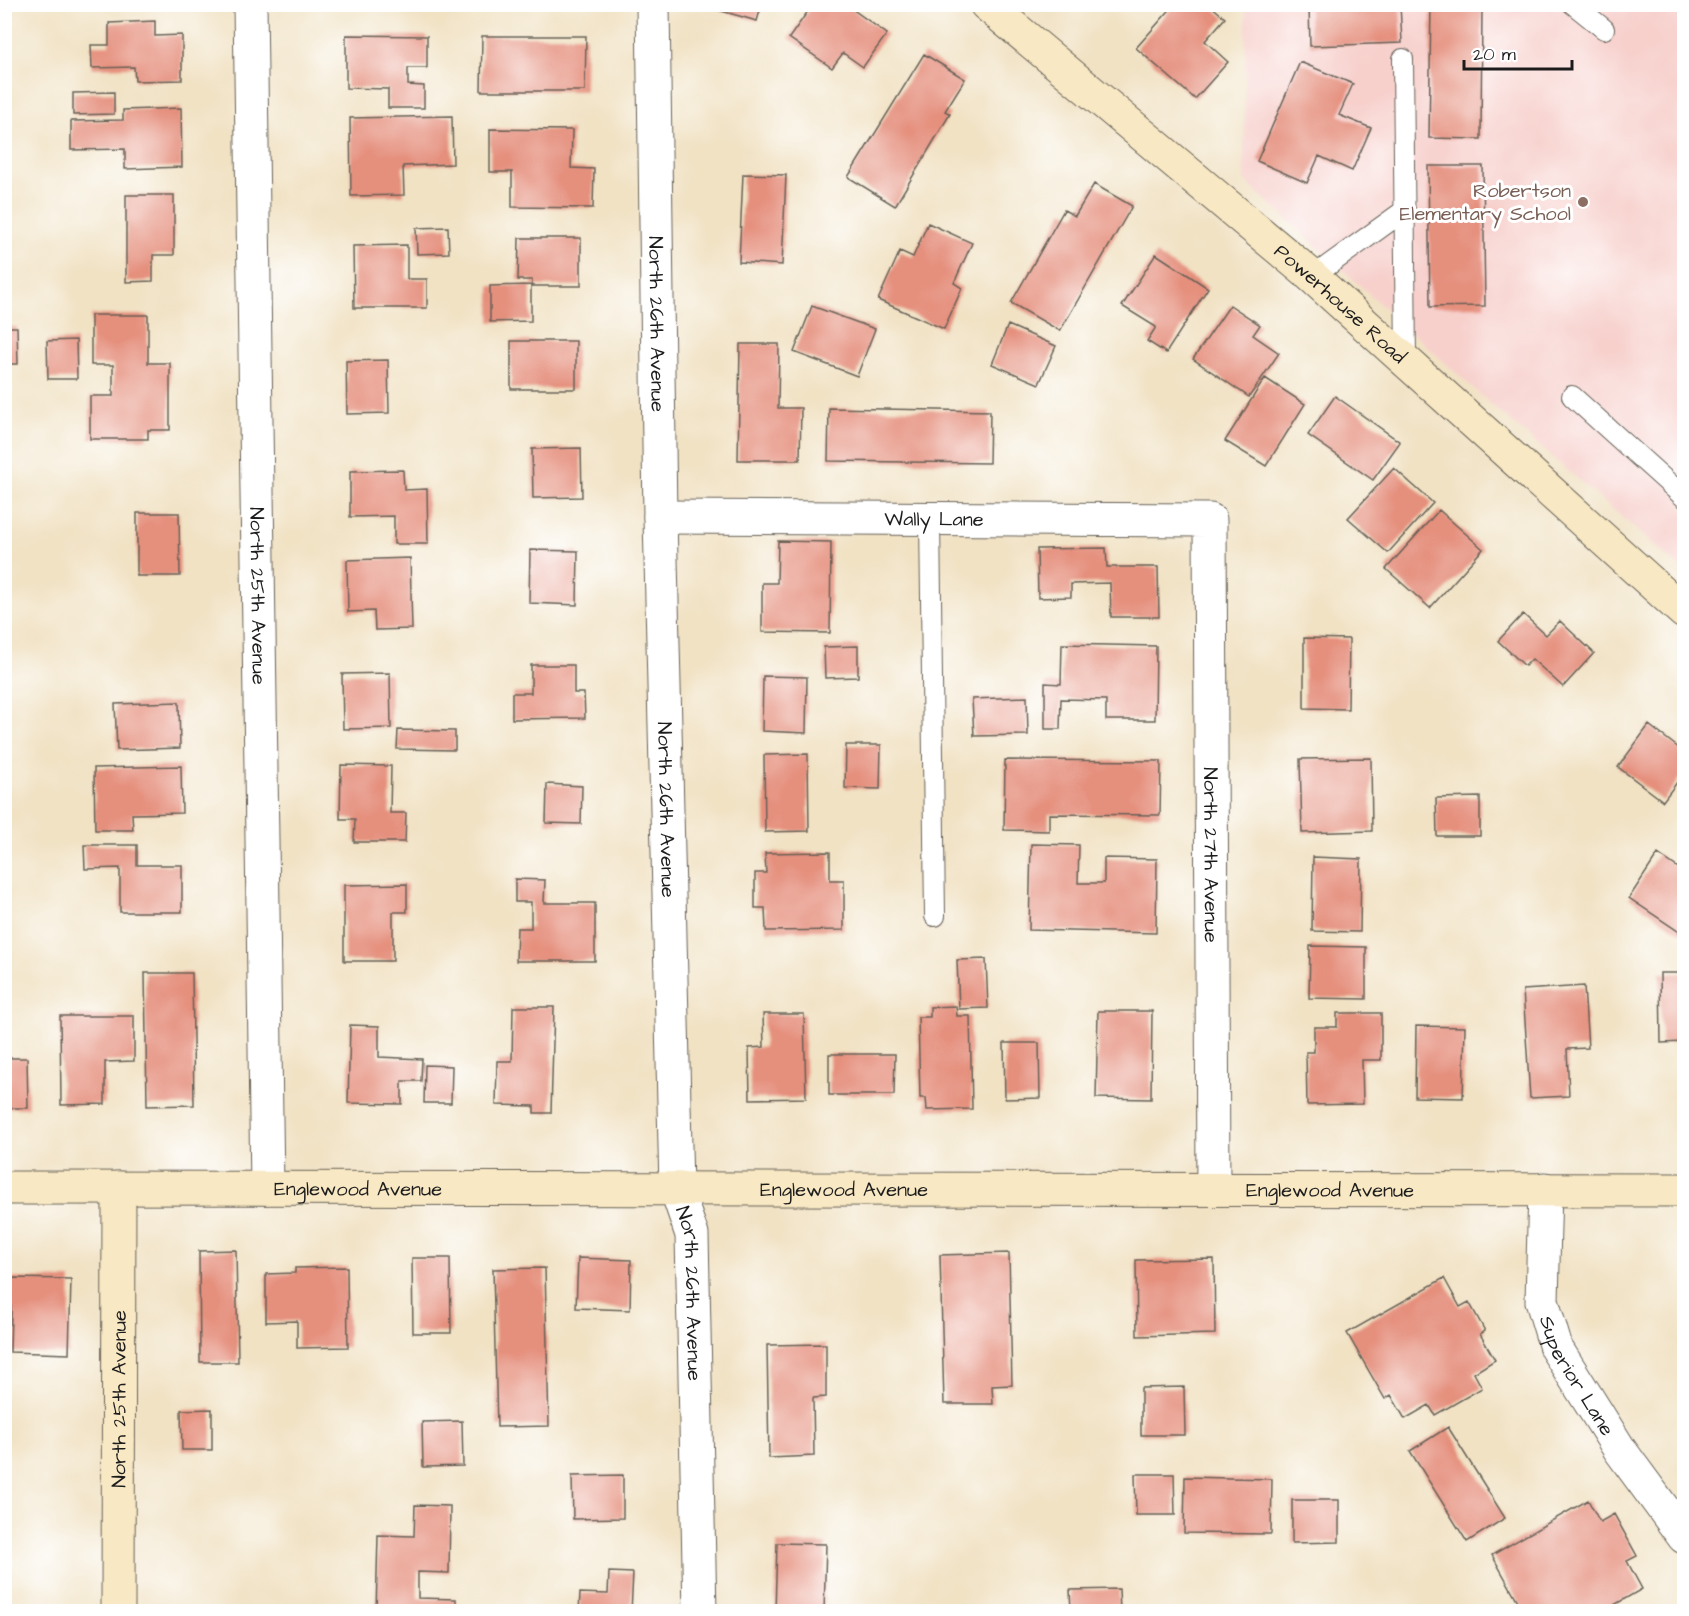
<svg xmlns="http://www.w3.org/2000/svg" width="1689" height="1616" font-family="'Architects Daughter',sans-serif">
<rect width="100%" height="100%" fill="#fff"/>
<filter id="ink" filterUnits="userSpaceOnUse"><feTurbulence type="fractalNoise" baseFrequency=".0167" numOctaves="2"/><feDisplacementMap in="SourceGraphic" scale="12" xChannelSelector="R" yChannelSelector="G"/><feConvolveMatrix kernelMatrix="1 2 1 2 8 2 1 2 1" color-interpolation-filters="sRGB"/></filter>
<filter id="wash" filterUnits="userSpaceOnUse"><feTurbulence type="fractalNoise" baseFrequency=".008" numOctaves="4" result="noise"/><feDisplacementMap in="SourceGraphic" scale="24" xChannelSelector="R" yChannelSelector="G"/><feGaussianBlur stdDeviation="1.35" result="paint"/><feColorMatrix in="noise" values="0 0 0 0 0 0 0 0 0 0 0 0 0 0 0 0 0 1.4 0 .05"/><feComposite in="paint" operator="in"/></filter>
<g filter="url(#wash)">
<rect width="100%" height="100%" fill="#f1e2c4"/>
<path fill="#f7d0cc" d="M 1246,5 L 1684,5 L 1684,571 L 1485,399 L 1244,180 Z"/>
<g id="blocks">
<path fill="#e58f7d" d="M 720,4 L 762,4 L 757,21 L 718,10 Z
M 813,4 L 845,4 L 887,34 L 863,67 L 843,53 L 832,68 L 789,38 Z
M 1175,4 L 1209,4 L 1225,18 L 1205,41 L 1228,62 L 1195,99 L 1136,48 Z
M 1346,4 L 1400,4 L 1402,43 L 1310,46 L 1309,6 Z
M 1431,4 L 1482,4 L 1481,139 L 1429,138 Z
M 155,21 L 155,36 L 182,35 L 182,80 L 135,81 L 134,67 L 92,68 L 91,45 L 109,45 L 109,23 Z
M 346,35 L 427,36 L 427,68 L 408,68 L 408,85 L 424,86 L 424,108 L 388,108 L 388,89 L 346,88 Z
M 482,36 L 586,36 L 585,91 L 481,91 Z
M 924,54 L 965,79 L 945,111 L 950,114 L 895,206 L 848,177 Z
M 1300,62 L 1353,84 L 1339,115 L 1371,128 L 1352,171 L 1319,156 L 1307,183 L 1257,161 Z
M 114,92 L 114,114 L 73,115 L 73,93 Z
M 181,108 L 182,167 L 125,169 L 125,149 L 71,150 L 71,121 L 123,120 L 123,110 Z
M 452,116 L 453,164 L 403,166 L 404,195 L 351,196 L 350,118 Z
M 490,129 L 572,130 L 571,168 L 594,169 L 593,208 L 512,207 L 512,172 L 490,172 Z
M 1428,166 L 1483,166 L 1485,306 L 1430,307 Z
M 743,174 L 786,175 L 782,265 L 739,262 Z
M 1094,184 L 1132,206 L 1060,331 L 1011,303 L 1064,210 L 1075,216 Z
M 126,195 L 174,195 L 174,255 L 153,255 L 153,281 L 126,282 Z
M 928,223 L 972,243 L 954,283 L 962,288 L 944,329 L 878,300 L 900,251 L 913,257 Z
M 448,227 L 449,253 L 417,254 L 416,228 Z
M 519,238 L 581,238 L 581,286 L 532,286 L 532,280 L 518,280 Z
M 407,245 L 407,279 L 427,279 L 427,308 L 354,308 L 353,246 Z
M 1156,254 L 1208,288 L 1166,353 L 1147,341 L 1156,327 L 1122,306 Z
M 531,285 L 531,321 L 490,322 L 490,286 Z
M 1230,305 L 1260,325 L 1253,335 L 1279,353 L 1249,397 L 1193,359 Z
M 812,306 L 875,329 L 857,376 L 794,352 Z
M 4,309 L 7,309 L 8,327 L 17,327 L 18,364 L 4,364 Z
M 91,315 L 148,315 L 148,363 L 170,363 L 170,430 L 148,430 L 148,439 L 90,439 L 90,396 L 113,396 L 113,365 L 91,365 Z
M 1008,325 L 1056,346 L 1039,384 L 992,364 Z
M 76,340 L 77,379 L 48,379 L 47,341 Z
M 511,341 L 576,341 L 576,389 L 511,389 Z
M 740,344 L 779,344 L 778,408 L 801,408 L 800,460 L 738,460 Z
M 388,360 L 389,413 L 347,414 L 346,361 Z
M 1265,378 L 1305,404 L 1266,466 L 1225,441 Z
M 1335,396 L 1400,442 L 1373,480 L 1308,435 Z
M 829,408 L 990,411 L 989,463 L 828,461 Z
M 581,448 L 582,497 L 533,498 L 532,449 Z
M 1394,468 L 1433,503 L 1388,553 L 1348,518 Z
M 403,470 L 404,490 L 427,489 L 428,544 L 394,544 L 394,516 L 350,517 L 350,471 Z
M 1439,510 L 1483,549 L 1430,608 L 1386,569 Z
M 137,513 L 179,513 L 180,576 L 137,576 Z
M 778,541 L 831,542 L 830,633 L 762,632 L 762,583 L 777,583 Z
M 1106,548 L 1107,567 L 1158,567 L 1159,617 L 1111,617 L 1110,583 L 1071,584 L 1071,597 L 1038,598 L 1037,549 Z
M 530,550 L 578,551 L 577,605 L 529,603 Z
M 410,558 L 412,629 L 375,630 L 374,611 L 348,612 L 347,560 Z
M 1523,614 L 1546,635 L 1560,621 L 1594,653 L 1563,687 L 1532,659 L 1525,666 L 1498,641 Z
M 1304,638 L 1349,639 L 1348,709 L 1304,708 Z
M 1062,644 L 1156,646 L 1155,720 L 1106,720 L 1106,700 L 1061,699 L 1060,729 L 1045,729 L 1045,683 L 1061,684 Z
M 858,646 L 858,677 L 825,678 L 824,647 Z
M 531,665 L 574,665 L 574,693 L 584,693 L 585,718 L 512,719 L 512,693 L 531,693 Z
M 390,673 L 391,728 L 343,729 L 342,674 Z
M 763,676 L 807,677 L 806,733 L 762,731 Z
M 1027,697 L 1028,735 L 974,736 L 972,699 Z
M 179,702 L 180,748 L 117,750 L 115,704 Z
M 1649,725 L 1684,752 L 1684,773 L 1663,801 L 1618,767 Z
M 398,730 L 455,731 L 455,750 L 397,749 Z
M 846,745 L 881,745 L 880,789 L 845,788 Z
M 808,754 L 809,831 L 765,832 L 764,755 Z
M 1371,758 L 1372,831 L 1302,833 L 1300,759 Z
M 1005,760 L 1161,761 L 1160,815 L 1049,814 L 1049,831 L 1004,830 Z
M 341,765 L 391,766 L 390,813 L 406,813 L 405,842 L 354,842 L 355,819 L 340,819 Z
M 181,766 L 182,813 L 132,814 L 133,830 L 95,830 L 94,768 Z
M 547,784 L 582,786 L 581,824 L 546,823 Z
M 1480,797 L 1480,836 L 1437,836 L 1436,798 Z
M 1031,844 L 1079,845 L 1078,883 L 1104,883 L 1104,858 L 1157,859 L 1156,933 L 1029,930 Z
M 84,845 L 137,845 L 137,865 L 182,865 L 182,912 L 120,912 L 120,868 L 85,869 Z
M 830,852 L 830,880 L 844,880 L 844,930 L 766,931 L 765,908 L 755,908 L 755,873 L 766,873 L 765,853 Z
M 1658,854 L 1684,872 L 1684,935 L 1629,898 Z
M 1313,857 L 1361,859 L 1360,932 L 1312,931 Z
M 515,879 L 545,880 L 544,903 L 595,903 L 595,961 L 516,961 L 517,928 L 531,928 L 531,902 L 515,902 Z
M 407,884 L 407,912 L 393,912 L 393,961 L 344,961 L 344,885 Z
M 1310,946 L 1366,947 L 1366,999 L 1309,998 Z
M 986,959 L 988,1008 L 959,1009 L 957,960 Z
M 145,973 L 192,973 L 194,1105 L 147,1106 Z
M 1660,973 L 1684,973 L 1684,1042 L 1661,1043 Z
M 1584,986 L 1588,1048 L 1567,1049 L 1569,1096 L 1530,1098 L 1523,990 Z
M 956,1006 L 957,1016 L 970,1016 L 972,1109 L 927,1110 L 926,1098 L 920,1098 L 918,1017 L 930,1017 L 930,1007 Z
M 513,1007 L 554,1007 L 551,1113 L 534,1113 L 534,1106 L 496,1105 L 497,1061 L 512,1061 Z
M 1098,1011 L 1152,1011 L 1151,1099 L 1096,1098 Z
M 1337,1013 L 1381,1013 L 1381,1060 L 1362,1060 L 1363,1104 L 1307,1105 L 1306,1052 L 1314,1052 L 1314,1027 L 1337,1027 Z
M 763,1014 L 804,1014 L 806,1098 L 750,1099 L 749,1048 L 764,1047 Z
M 60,1016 L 134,1016 L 134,1061 L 105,1062 L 105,1104 L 61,1105 Z
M 350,1025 L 379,1026 L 379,1057 L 422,1059 L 421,1081 L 402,1081 L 402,1104 L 348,1103 Z
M 1416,1026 L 1465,1027 L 1463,1098 L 1415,1097 Z
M 1004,1043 L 1039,1043 L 1040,1098 L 1005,1099 Z
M 829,1054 L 895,1054 L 894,1095 L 829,1095 Z
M 4,1058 L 27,1058 L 28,1108 L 4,1108 Z
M 425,1065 L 452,1066 L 451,1103 L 424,1103 Z
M 236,1250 L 238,1362 L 200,1362 L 199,1251 Z
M 1009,1253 L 1012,1385 L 992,1386 L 993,1404 L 944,1404 L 940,1255 Z
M 412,1258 L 450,1258 L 451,1333 L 413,1333 Z
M 578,1258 L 631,1260 L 630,1310 L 576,1308 Z
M 1214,1259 L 1215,1334 L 1137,1336 L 1136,1260 Z
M 347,1267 L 348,1347 L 297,1348 L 297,1321 L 266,1322 L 266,1274 L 295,1273 L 295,1268 Z
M 545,1268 L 549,1426 L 497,1427 L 493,1269 Z
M 12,1278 L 71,1279 L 69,1354 L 10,1352 Z
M 1444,1278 L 1460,1307 L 1469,1302 L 1485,1331 L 1480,1334 L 1495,1360 L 1474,1373 L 1482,1388 L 1435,1415 L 1429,1405 L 1405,1419 L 1391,1395 L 1385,1399 L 1347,1333 Z
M 826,1344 L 826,1397 L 813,1398 L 814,1456 L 769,1458 L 767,1345 Z
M 1184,1387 L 1185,1435 L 1141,1435 L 1141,1388 Z
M 212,1409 L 212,1450 L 182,1450 L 181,1410 Z
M 462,1421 L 463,1466 L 423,1467 L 422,1422 Z
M 1448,1427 L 1505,1518 L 1467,1542 L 1410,1451 Z
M 1135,1474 L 1174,1474 L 1175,1515 L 1136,1515 Z
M 623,1475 L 623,1518 L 573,1519 L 572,1476 Z
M 1185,1477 L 1272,1479 L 1271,1534 L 1184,1533 Z
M 1292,1500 L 1339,1500 L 1339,1542 L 1292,1543 Z
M 1588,1500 L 1600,1522 L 1614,1514 L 1637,1556 L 1627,1561 L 1642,1589 L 1602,1612 L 1524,1612 L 1492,1555 Z
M 415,1505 L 450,1506 L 449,1573 L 418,1572 L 418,1598 L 456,1599 L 456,1612 L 376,1612 L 378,1535 L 414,1536 Z
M 777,1543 L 826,1544 L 824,1612 L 775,1612 Z
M 609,1572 L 633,1573 L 631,1612 L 579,1612 L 580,1593 L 608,1594 Z
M 1119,1589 L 1120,1612 L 1071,1612 L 1070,1590 Z"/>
</g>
</g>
<g filter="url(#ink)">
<use href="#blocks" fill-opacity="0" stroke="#676157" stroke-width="1.5"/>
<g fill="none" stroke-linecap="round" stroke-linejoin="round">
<defs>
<path id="lane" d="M 1573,4 L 1604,29
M 1403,59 L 1406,362
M 1312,277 L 1405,210
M 1572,396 L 1684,497
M 930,519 L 935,916"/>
<g id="street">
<path id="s1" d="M 250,4 L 267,1188"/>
<path id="s2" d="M 653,4 L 660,517 L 676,1188 L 692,1235 L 700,1612"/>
<path id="s3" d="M 660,517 L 1210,520 L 1213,1189"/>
<path id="s4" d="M 1545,1189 L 1542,1301 L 1556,1348 L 1620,1450 L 1684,1537"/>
</g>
<g id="secondary">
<path id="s5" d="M 986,4 L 1308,273 L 1684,612"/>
<path id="s6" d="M 4,1188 L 1684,1190"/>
<path id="s7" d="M 118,1612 L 119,1188"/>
</g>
</defs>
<use href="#lane" stroke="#676157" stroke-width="22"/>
<use href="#street" stroke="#676157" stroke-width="35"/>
<use href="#secondary" stroke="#676157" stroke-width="35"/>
<use href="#lane" stroke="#fff" stroke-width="20"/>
<use href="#street" stroke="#fff" stroke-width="33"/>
<use href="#secondary" stroke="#f8e8c3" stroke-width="33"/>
</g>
</g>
<circle fill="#8d6e63" stroke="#fff" stroke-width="2" cx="1583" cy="202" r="6"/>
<g text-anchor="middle" stroke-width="6" stroke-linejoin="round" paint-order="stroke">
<g font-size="20" fill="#785e54" stroke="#fff" text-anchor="end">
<text x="1571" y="197">Robertson<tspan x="1571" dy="23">Elementary School</tspan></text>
</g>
<g font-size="20" fill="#1c1c1c" stroke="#fff">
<text dy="7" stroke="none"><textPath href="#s5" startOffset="464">Powerhouse Road</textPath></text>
<text dy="7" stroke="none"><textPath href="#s2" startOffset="320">North 26th Avenue</textPath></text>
<text dy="7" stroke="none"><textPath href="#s3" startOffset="274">Wally Lane</textPath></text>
<text dy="7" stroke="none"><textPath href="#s1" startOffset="592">North 25th Avenue</textPath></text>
<text dy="7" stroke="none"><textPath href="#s2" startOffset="806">North 26th Avenue</textPath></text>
<text dy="7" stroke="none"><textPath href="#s3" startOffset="885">North 27th Avenue</textPath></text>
<text dy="7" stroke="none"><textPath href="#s6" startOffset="354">Englewood Avenue</textPath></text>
<text dy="7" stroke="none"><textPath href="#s6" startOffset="840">Englewood Avenue</textPath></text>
<text dy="7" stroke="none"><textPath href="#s6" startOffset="1326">Englewood Avenue</textPath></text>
<text dy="7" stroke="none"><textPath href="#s2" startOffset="1292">North 26th Avenue</textPath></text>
<text dy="7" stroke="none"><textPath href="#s4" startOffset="195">Superior Lane</textPath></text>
<text dy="7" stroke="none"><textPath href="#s7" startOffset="213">North 25th Avenue</textPath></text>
</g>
</g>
<rect width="1689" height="1616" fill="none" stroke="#fff" stroke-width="24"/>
<path d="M1464 60v9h108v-9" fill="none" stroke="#1c1c1c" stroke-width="3"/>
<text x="1473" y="60" font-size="18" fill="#1c1c1c" stroke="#ffffff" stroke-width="4.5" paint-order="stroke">20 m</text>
</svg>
